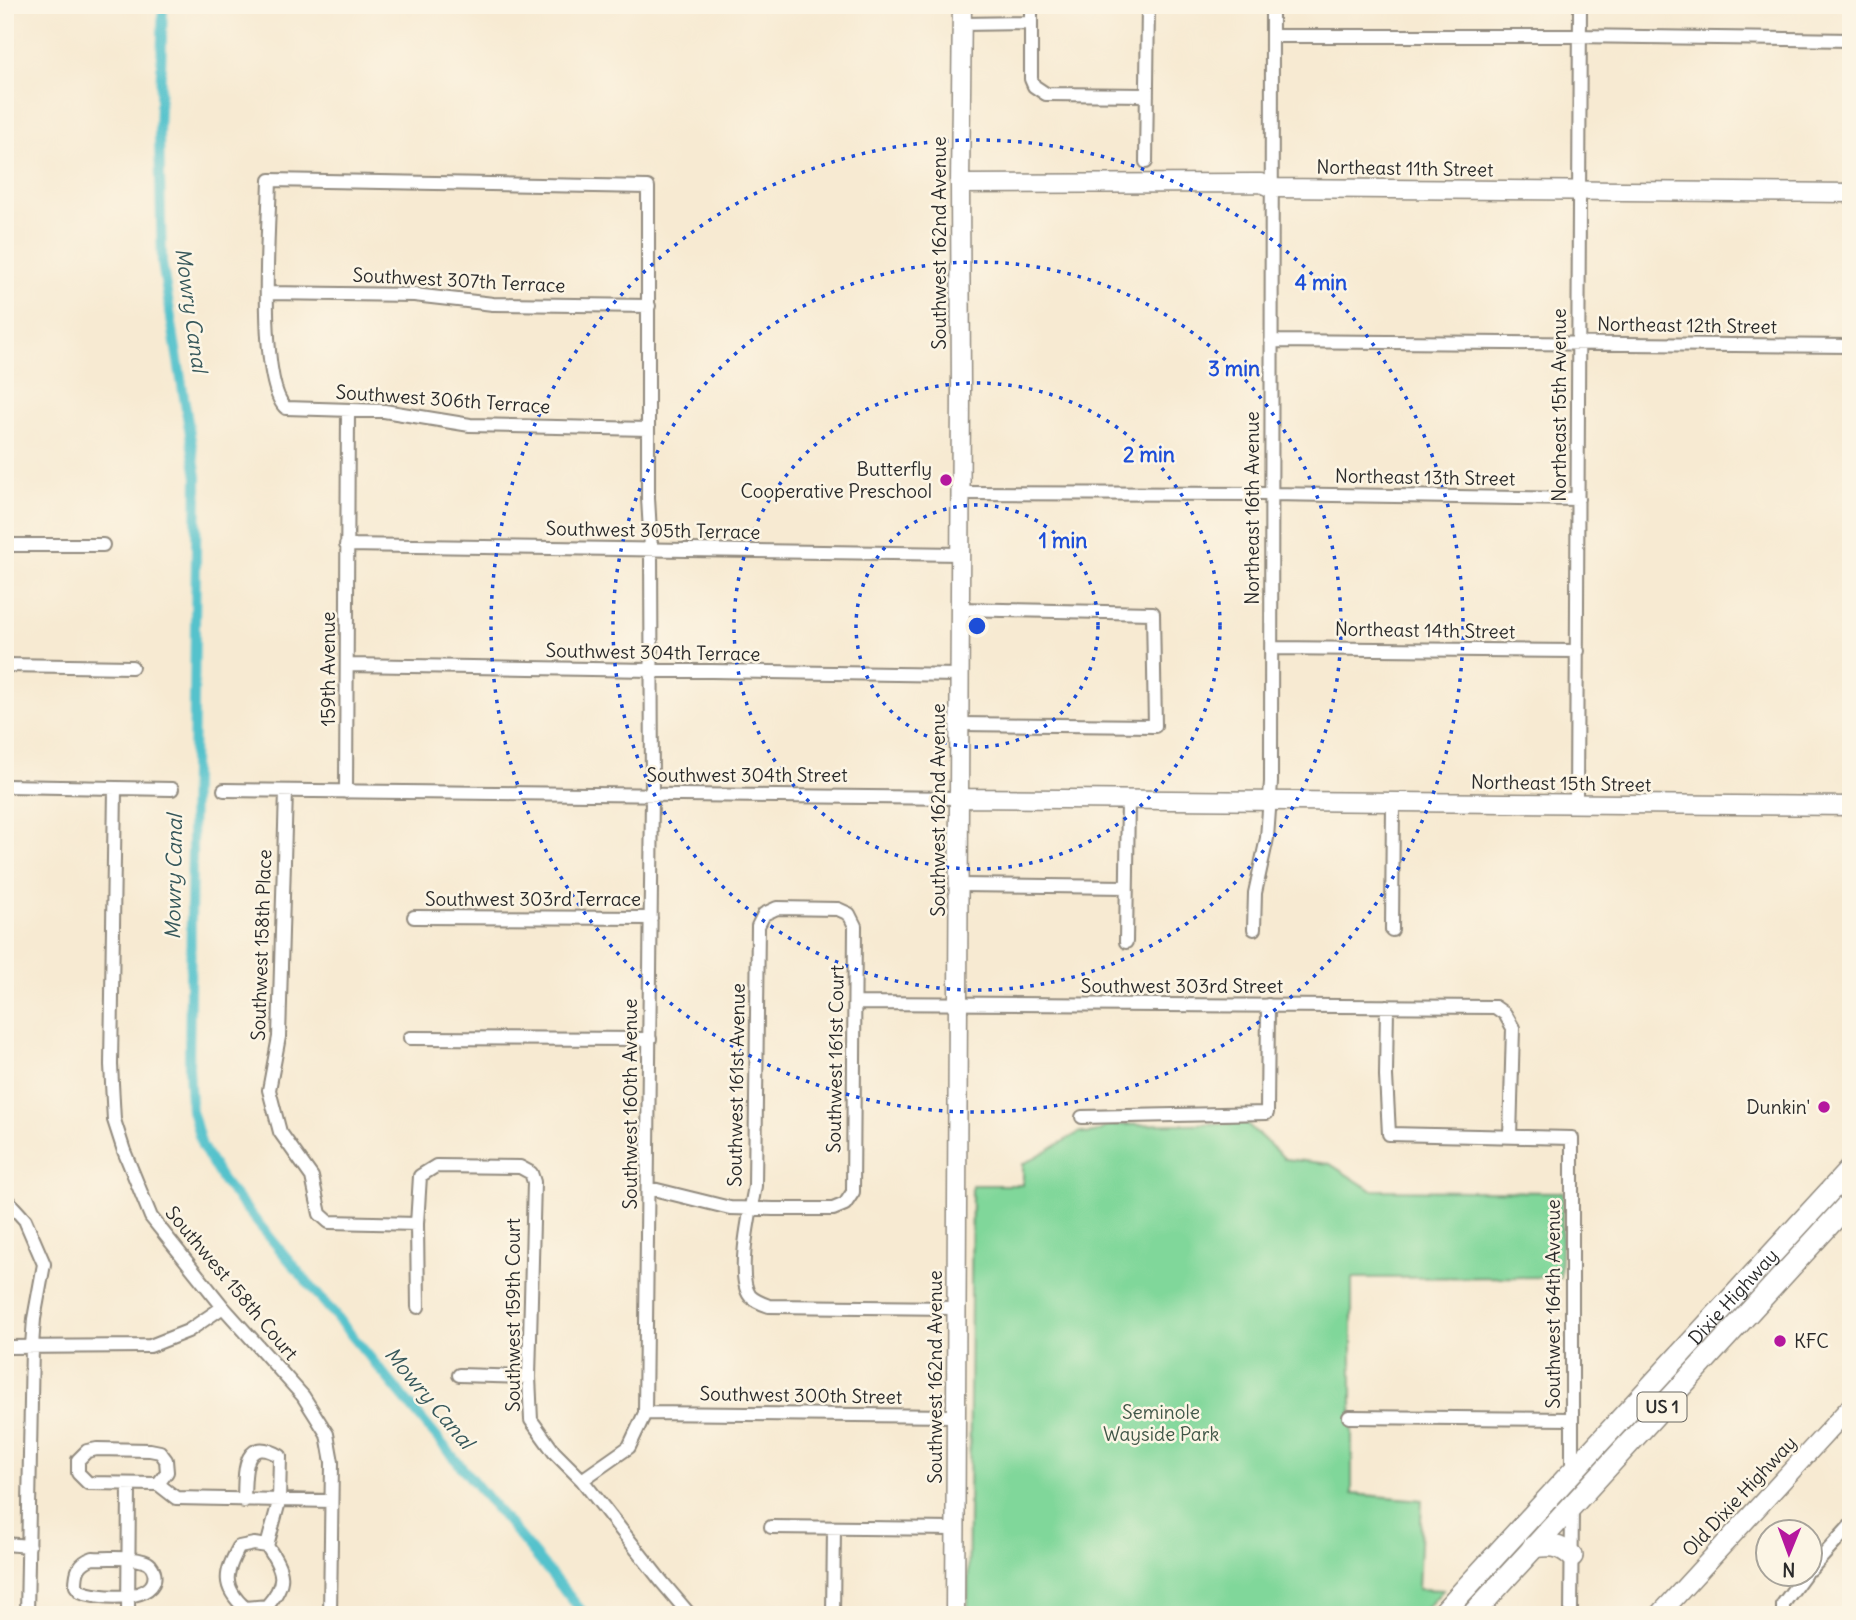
<svg xmlns="http://www.w3.org/2000/svg" width="1856" height="1620" font-family="Delius,sans-serif">
<rect width="100%" height="100%" fill="#fcf5e5"/>
<filter id="ink" filterUnits="userSpaceOnUse"><feTurbulence type="fractalNoise" baseFrequency=".0143" numOctaves="2"/><feDisplacementMap in="SourceGraphic" scale="14" xChannelSelector="R" yChannelSelector="G"/><feConvolveMatrix kernelMatrix="1 2 1 2 8 2 1 2 1" color-interpolation-filters="sRGB"/></filter>
<filter id="wash" filterUnits="userSpaceOnUse"><feTurbulence type="fractalNoise" baseFrequency=".00686" numOctaves="4" result="noise"/><feDisplacementMap in="SourceGraphic" scale="28" xChannelSelector="R" yChannelSelector="G"/><feGaussianBlur stdDeviation="1.57" result="paint"/><feColorMatrix in="noise" values="0 0 0 0 0 0 0 0 0 0 0 0 0 0 0 0 0 1.4 0 .05"/><feComposite in="paint" operator="in"/></filter>
<g filter="url(#wash)">
<rect width="100%" height="100%" fill="#f7ead2"/>
<path fill="#80d79a" stroke="#568162" stroke-width="2" d="M 1246,1123 L 1285,1159 L 1330,1164 L 1371,1190 L 1563,1192 L 1560,1277 L 1352,1278 L 1352,1494 L 1422,1500 L 1418,1589 L 1443,1590 L 1421,1615 L 968,1615 L 972,1185 L 1023,1185 L 1023,1164 L 1080,1132 C 1091,1137 1100,1130 1110,1125 Z"/>
<g fill="none" stroke-linecap="round" stroke-linejoin="round">
<path stroke="#54c2cc" stroke-width="10" d="M 163,5 L 159,134 L 162,263 L 197,477 L 189,1067 L 191,1107 L 202,1146 L 222,1180 L 585,1615"/>
</g>
</g>
<g filter="url(#ink)">
<g fill="none" stroke-linecap="round" stroke-linejoin="round">
<defs>
<path id="street" d="M 1031,5 L 1031,79 L 1034,86 L 1046,94 L 1147,95
M 962,24 L 1031,23
M 1272,36 L 1573,36 L 1851,40
M 1146,162 L 1148,5
M 268,293 L 414,295 L 493,304 L 649,306
M 1271,341 L 1851,346
M 960,493 L 1271,494 L 1578,499
M 5,545 L 103,545
M 346,545 L 960,554
M 959,609 L 1153,613 L 1155,726 L 959,724
M 1272,648 L 1578,651
M 5,665 L 132,667
M 348,665 L 959,675
M 5,786 L 172,789
M 115,788 L 111,1065 L 114,1120 L 124,1151 L 151,1217 L 223,1307 L 303,1396 L 327,1434 L 332,1462 L 330,1615
M 224,790 L 959,798
M 286,791 L 279,1037 L 269,1090 L 280,1132 L 312,1177 L 320,1214 L 329,1222 L 417,1224
M 346,792 L 348,411
M 1576,804 L 1580,5
M 959,885 L 1126,887
M 414,917 L 651,918
M 1254,929 L 1255,893 L 1267,838 L 1271,782 L 1272,5
M 1392,930 L 1393,802
M 1126,942 L 1128,799
M 856,1003 L 1495,1007 L 1505,1014 L 1513,1028 L 1510,1137
M 1387,1006 L 1386,1076 L 1389,1134 L 1572,1138 L 1572,1471
M 410,1038 L 650,1039
M 1082,1117 L 1267,1113 L 1268,1005
M 649,1188 L 730,1208 L 774,1209 L 833,1209 L 845,1204 L 853,1192 L 855,926 L 849,914 L 838,909 L 777,908 L 764,914 L 758,926 L 755,1186 C 751,1209 735,1276 750,1296 C 754,1300 763,1304 769,1306 L 955,1308
M 5,1198 L 25,1220 L 44,1264 L 34,1319 L 32,1346 L 27,1615
M 418,1307 L 417,1224 L 420,1176 L 436,1166 L 520,1167 L 531,1173 L 534,1182 L 529,1377 L 531,1420 L 554,1452 L 582,1480 L 662,1582 L 690,1615
M 5,1347 L 150,1346 L 188,1331 L 223,1307
M 459,1375 L 529,1377
M 645,1413 L 956,1416
M 1349,1417 L 1572,1419
M 582,1480 L 629,1447 L 645,1413 L 652,796 L 651,549 L 648,498 L 648,187 L 270,180 C 269,222 257,383 286,408 L 384,411 L 470,425 L 648,429
M 158,1484 L 167,1472 L 166,1460 L 160,1452 L 150,1450 L 97,1449 L 87,1451 L 78,1460 L 78,1473 L 88,1483 L 158,1484 L 176,1498 L 331,1501
M 244,1501 C 245,1477 241,1433 280,1456 L 279,1502 L 267,1546 C 284,1571 288,1582 267,1606 L 245,1608 C 221,1586 225,1573 239,1547 L 254,1544 L 267,1546
M 771,1527 L 955,1529
M 5,1544 L 29,1546
M 93,1558 C 109,1559 128,1556 143,1561 C 150,1563 152,1566 154,1572 C 161,1603 97,1599 80,1591 L 76,1586 C 76,1572 78,1563 93,1558 Z
M 1811,1569 L 1851,1525
M 128,1615 L 129,1485
M 833,1615 L 834,1528
M 1571,1615 L 1572,1506
M 1783,1615 L 1783,1604 L 1805,1574"/>
<path id="secondary" d="M 960,184 L 1261,183 L 1272,188 L 1851,193
M 959,798 L 1851,806
M 955,1615 L 961,389 L 960,184 L 962,5
M 1659,1615 L 1851,1406"/>
<g id="highway">
<path d="M 1533,1547 C 1550,1545 1559,1544 1572,1556"/>
<path id="s1" d="M 1441,1615 L 1851,1168"/>
<path d="M 1472,1615 L 1851,1201"/>
</g>
</defs>
<use href="#street" stroke="#918a7e" stroke-width="16"/>
<use href="#secondary" stroke="#918a7e" stroke-width="21"/>
<use href="#highway" stroke="#918a7e" stroke-width="24"/>
<use href="#street" stroke="#fff" stroke-width="12"/>
<use href="#secondary" stroke="#fff" stroke-width="18"/>
<use href="#highway" stroke="#fff" stroke-width="21"/>
</g>
</g>
<g fill="none" stroke="#1d4ed8" stroke-width="3.5" stroke-dasharray="3.5 7">
<circle cx="977" cy="626" r="121"/>
<circle cx="977" cy="626" r="243"/>
<circle cx="977" cy="626" r="364"/>
<circle cx="977" cy="626" r="486"/>
</g>
<g fill="#b5179e" stroke="#fcf5e5" stroke-width="2.5">
<circle cx="946" cy="480" r="7"/>
<circle cx="1824" cy="1107" r="7"/>
<circle cx="1780" cy="1341" r="7"/>
</g>
<g text-anchor="middle" stroke-width="5" stroke-linejoin="round" paint-order="stroke">
<rect fill="#fcf5e5" stroke="#6a6863" stroke-width="2" x="1637.5" y="1392.5" width="49" height="29" rx="5"/>
<g font-size="18" font-weight="bold" fill="#2b2b2b">
<text x="1662" y="1413">US 1</text>
</g>
<g font-size="19" fill="#2b2b2b" stroke="#fcf5e5">
<text transform="translate(1405 168) rotate(1)" y="7">Northeast 11th Street</text>
<text transform="translate(939 243) rotate(-90)" y="7">Southwest 162nd Avenue</text>
<text transform="translate(459 280) rotate(3)" y="7">Southwest 307th Terrace</text>
<text transform="translate(1687 325) rotate(1)" y="7">Northeast 12th Street</text>
<text transform="translate(443 399) rotate(4)" y="7">Southwest 306th Terrace</text>
<text transform="translate(1559 405) rotate(-90)" y="7">Northeast 15th Avenue</text>
<text transform="translate(1425 477) rotate(1)" y="7">Northeast 13th Street</text>
<text transform="translate(1252 508) rotate(-90)" y="7">Northeast 16th Avenue</text>
<text transform="translate(653 530) rotate(1)" y="7">Southwest 305th Terrace</text>
<text transform="translate(1425 630) rotate(1)" y="7">Northeast 14th Street</text>
<text transform="translate(653 652) rotate(1)" y="7">Southwest 304th Terrace</text>
<text transform="translate(328 669) rotate(-90)" y="7">159th Avenue</text>
<text x="747" y="782">Southwest 304th Street</text>
<text transform="translate(1561 783) rotate(1)" y="7">Northeast 15th Street</text>
<text transform="translate(938 810) rotate(-90)" y="7">Southwest 162nd Avenue</text>
<text x="533" y="906">Southwest 303rd Terrace</text>
<text transform="translate(261 945) rotate(-88)" y="7">Southwest 158th Place</text>
<text x="1182" y="993">Southwest 303rd Street</text>
<text transform="translate(835 1059) rotate(-89)" y="7">Southwest 161st Court</text>
<text transform="translate(736 1085) rotate(-89)" y="7">Southwest 161st Avenue</text>
<text transform="translate(630 1104) rotate(-90)" y="7">Southwest 160th Avenue</text>
<text transform="translate(232 1283) rotate(50)" y="7">Southwest 158th Court</text>
<text dy="7" stroke="none"><textPath href="#s1" startOffset="432">Dixie Highway</textPath></text>
<text transform="translate(1553 1304) rotate(-90)" y="7">Southwest 164th Avenue</text>
<text transform="translate(513 1315) rotate(-90)" y="7">Southwest 159th Court</text>
<text transform="translate(935 1377) rotate(-90)" y="7">Southwest 162nd Avenue</text>
<text transform="translate(801 1395) rotate(1)" y="7">Southwest 300th Street</text>
<text transform="translate(1739 1496) rotate(-47)" y="7">Old Dixie Highway</text>
</g>
<g font-size="19" fill="#2b2b2b" stroke="#fcf5e5" text-anchor="end">
<text x="932" y="476">Butterfly<tspan x="932" dy="22">Cooperative Preschool</tspan></text>
<text x="1810" y="1114">Dunkin'</text>
<text x="1794" y="1348" text-anchor="start">KFC</text>
</g>
<g font-size="19" fill="#405647" stroke="#fcf5e5">
<text x="1161" y="1419">Seminole<tspan x="1161" dy="22">Wayside Park</tspan></text>
</g>
<g font-size="21" font-style="italic" fill="#37585b" stroke="#fcf5e5">
<text transform="translate(191 310) rotate(82)" y="7">Mowry Canal</text>
<text transform="translate(174 877) rotate(-89)" y="7">Mowry Canal</text>
<text transform="translate(429 1398) rotate(50)" y="7">Mowry Canal</text>
</g>
</g>
<circle cx="977" cy="626" r="10" fill="#1d4ed8" stroke="#fcf5e5" stroke-width="3.5"/>
<g font-size="21" text-anchor="middle" font-weight="bold" fill="#1d4ed8" stroke="#fcf5e5" stroke-width="5" stroke-linejoin="round" paint-order="stroke">
<text x="1321" y="290">4 min</text>
<text x="1234" y="376">3 min</text>
<text x="1149" y="462">2 min</text>
<text x="1063" y="548">1 min</text>
</g>
<rect width="1856" height="1620" fill="none" stroke="#fcf5e5" stroke-width="28"/>
<g transform="translate(1789 1553) rotate(181)"><circle r="33" fill="#fcf5e5" stroke="#a8a49b" stroke-width="2"/>
<path d="M0-5L12 26L0 18L-12 26Z" fill="#b5179e"/>
<text y="-10" font-size="19" font-weight="bold" text-anchor="middle" fill="#2b2b2b">N</text>
</g>
</svg>
